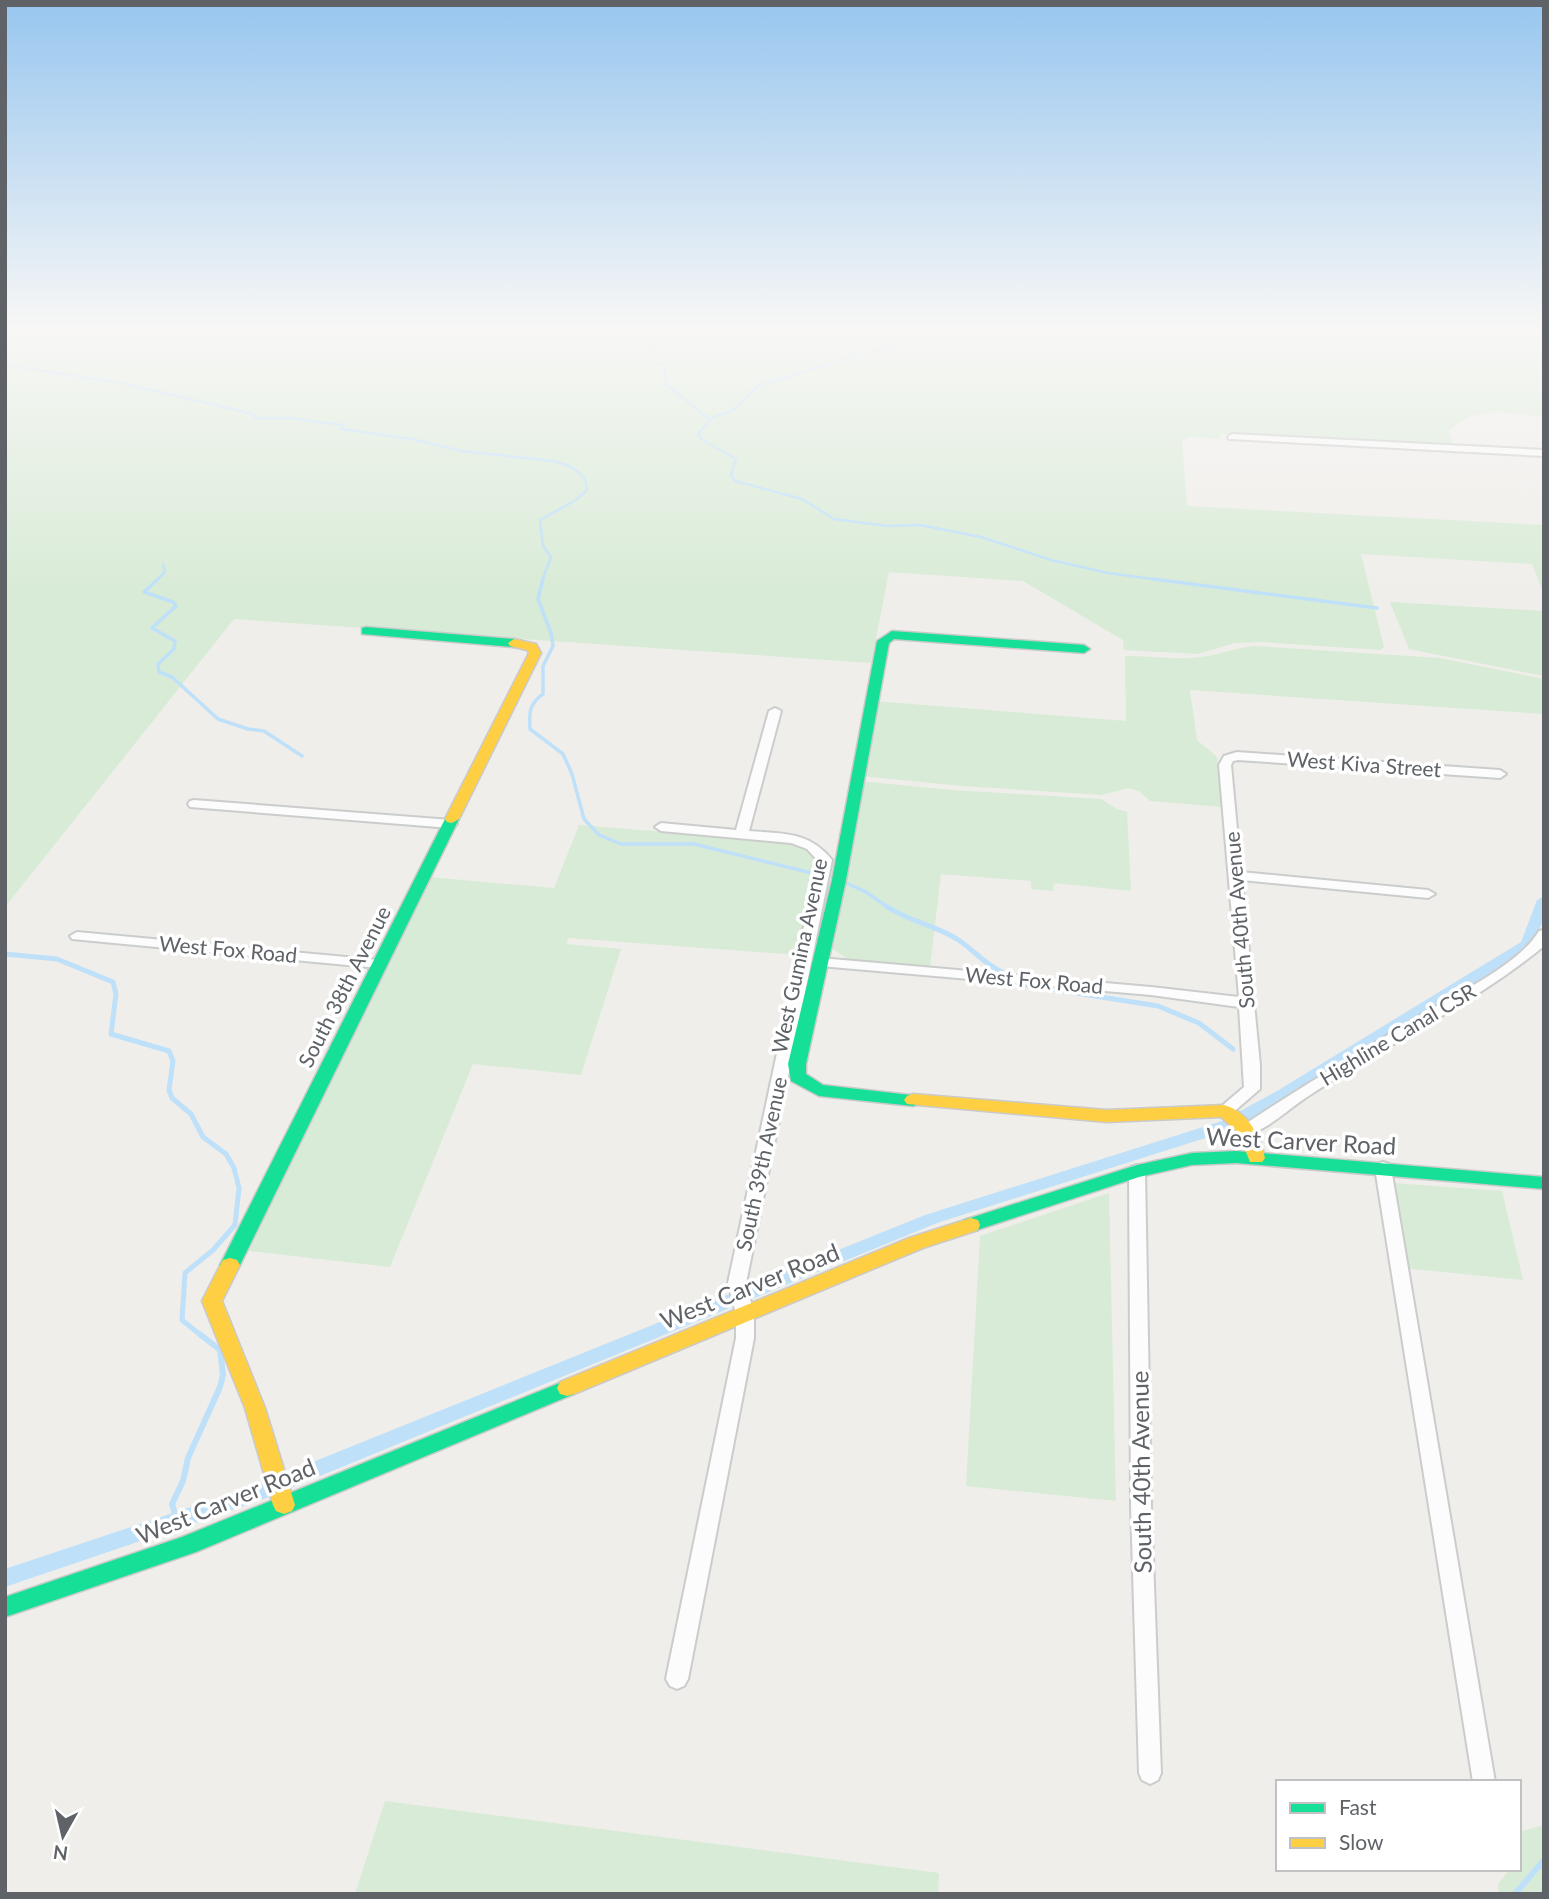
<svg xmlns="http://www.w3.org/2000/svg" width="1549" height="1899" font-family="Lato,sans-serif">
<rect width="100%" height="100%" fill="#efeeea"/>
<path fill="#d8ebd6" d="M 5,330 L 1544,330 L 1544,417 C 1508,413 1478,404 1449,431 L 1453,447 L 1222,434 L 1219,439 L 1191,437 L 1182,440 L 1187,506 L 1544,525 L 1544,594 L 1532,564 L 1361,554 L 1384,647 L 1380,650 L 1260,642 L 1235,643 L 1198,654 L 1124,650 L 1123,640 L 1023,581 L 889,572 L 871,663 L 234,619 L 5,907 Z
M 1390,602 L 1544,611 L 1544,676 L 1409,649 Z
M 1256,646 L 1440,658 L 1544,679 L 1544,714 L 1190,690 L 1197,740 L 1217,757 L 1222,807 L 1150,801 L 1139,791 L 1128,788 L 1102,795 L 962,786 L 861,776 L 874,701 L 1126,721 L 1125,656 C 1152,656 1181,661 1208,656 C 1225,653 1239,647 1256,646 Z
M 859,781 L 952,790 L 1101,799 L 1117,809 L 1127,812 L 1131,891 L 1054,883 L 1053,891 L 1031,889 L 1031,881 L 941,874 L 930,968 L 852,962 L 830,947 Z
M 579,825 L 787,842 L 806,850 L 818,861 L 798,955 L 568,938 L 567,944 L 621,949 L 581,1075 L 473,1064 L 390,1267 L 249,1251 L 429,877 L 554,888 Z
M 1393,1183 L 1502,1191 L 1523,1280 L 1403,1268 Z
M 1109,1193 L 1116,1501 L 966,1486 L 980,1236 Z
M 385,1801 L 939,1873 L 938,1894 L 355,1894 Z
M 1544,1825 L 1544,1894 L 1499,1894 L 1498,1884 L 1510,1869 L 1519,1869 L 1519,1832 Z"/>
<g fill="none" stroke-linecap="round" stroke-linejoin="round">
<path stroke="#bfe0f9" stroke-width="2.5" d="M 644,330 L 642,339 L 651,345 L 651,361 L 665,365 L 666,384 L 710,420
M 927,330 L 910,340 L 758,386 L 732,411 L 713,417 L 698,434 L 701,439 L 736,459 L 731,475 L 735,481 L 802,499 L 834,519 L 888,526 L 920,525 L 981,537 L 1051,560 L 1108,573 L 1167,581
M 5,365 L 121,383 L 253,414 L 255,418 L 288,418 L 343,425 L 341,429 L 411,439 L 462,451 L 553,461 L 572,467 L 585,478 L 587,490 L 576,500 L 540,520 L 543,546 L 551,557 L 542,581
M 156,581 L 165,572 L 163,564"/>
<path stroke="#bfe0f9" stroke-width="3.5" d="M 158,579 L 144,592 L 173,602 L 176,606 L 152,628 L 175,641 L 174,649 L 158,664 L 159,672 L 172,677 L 218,719 L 248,729 L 264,731 L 302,756
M 543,579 L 538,599 L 551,633 L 553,646 L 543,666 L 543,694 C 529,704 529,713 530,729 L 563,754 L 572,774 L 584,819 L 599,835 L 621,844 L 694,844 L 820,875
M 1153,579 L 1377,608
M 842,881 L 866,892 L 889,908"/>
<path stroke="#bfe0f9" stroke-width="5" d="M 886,906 C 908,921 934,925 957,939 C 974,950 984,964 1002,972
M 5,954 L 57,959 L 113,982 L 116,994 L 111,1034 L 169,1051 L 173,1061 L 169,1090 L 172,1098 L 191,1114 L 203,1137 L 226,1154 L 234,1168 L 239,1188 L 235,1225 L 213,1250 L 185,1273 L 182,1320 L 203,1337
M 1019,984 L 1158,1006 L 1199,1023 L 1233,1049"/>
<path stroke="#bfe0f9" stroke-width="6" d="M 177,1520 L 172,1504 L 183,1481 L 188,1458 L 220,1387 L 223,1375 L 220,1350 L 201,1335
M 1515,1894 L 1544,1860"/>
<path fill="#bfe0f9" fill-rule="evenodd" d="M 1544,896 L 1544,918 L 1532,947 L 1287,1099 L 1234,1129 L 937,1223 L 264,1499 L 5,1587 L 5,1569 L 251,1487 L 925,1215 L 1222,1121 L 1277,1091 L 1521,942 L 1537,900 Z"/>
<defs>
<path id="street" d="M 1232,434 L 1544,450 L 1544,456 L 1229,439 L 1228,437 Z
M 775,708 L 781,711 L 749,831 C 783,834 809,831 832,860 L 746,1283 L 754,1314 L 754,1338 L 688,1679 L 684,1686 L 677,1689 L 670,1686 L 666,1679 L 736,1338 L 736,1314 L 728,1283 L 818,861 L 807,849 L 791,843 L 661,831 L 655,827 L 661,823 L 736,830 L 769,711 Z
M 1237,752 L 1500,770 L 1506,774 L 1500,778 L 1238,760 L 1233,761 L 1231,765 L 1241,872 L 1428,890 L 1435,894 L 1428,898 L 1242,880 L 1260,1065 L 1260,1089 L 1230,1115 L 1218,1115 L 1216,1111 L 1244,1087 L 1239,1007 L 1151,995 L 820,966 L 813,962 L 820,958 L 1151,987 L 1239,997 L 1219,765 L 1224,756 Z
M 194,800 L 451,820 L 457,824 L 451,828 L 190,807 L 188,804 L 190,801 Z
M 1544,930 L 1544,946 C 1470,1007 1380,1047 1301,1101 C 1288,1110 1257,1138 1242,1134 L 1240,1130 L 1242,1126 C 1301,1087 1361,1051 1421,1015 C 1455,995 1520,964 1539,931 Z
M 77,932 L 379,960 L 386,964 L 379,968 L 72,939 L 70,936 Z
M 1383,1162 L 1389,1164 L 1391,1168 L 1495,1782 L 1473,1782 L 1375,1168 L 1377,1164 Z
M 1137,1165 L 1143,1167 L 1145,1171 L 1151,1505 L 1161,1773 L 1158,1780 L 1150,1784 L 1142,1780 L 1139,1773 L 1131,1505 L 1129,1171 L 1131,1167 Z"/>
<path id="fast" d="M 366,627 L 514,639 L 520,643 L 514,647 L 362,634 L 362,628 Z
M 892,631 L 1084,645 L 1090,649 L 1084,653 L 894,639 L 889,643 L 846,880 L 806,1064 L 806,1074 L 823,1085 L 919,1096 L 922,1100 L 919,1104 L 913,1106 L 819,1096 L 791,1081 L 788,1064 L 832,880 L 877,641 Z
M 452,815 L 459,819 L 240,1265 L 237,1270 L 230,1272 L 223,1270 L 220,1265 L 445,819 Z
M 1236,1151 L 1544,1177 L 1544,1189 L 1236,1163 L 1192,1165 L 1139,1177 L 971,1232 L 964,1230 L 962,1225 L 964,1220 L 1137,1165 L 1192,1153 Z
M 567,1380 L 574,1382 L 577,1388 L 574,1394 L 196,1552 L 5,1617 L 5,1597 L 182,1537 Z"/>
<path id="slow" d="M 514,639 L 536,644 L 541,653 L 459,819 L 452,823 L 447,822 L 445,819 L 529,653 L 527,650 L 510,646 L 508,643 Z
M 913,1094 L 1107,1110 L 1224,1105 C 1248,1112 1260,1135 1265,1158 L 1262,1162 L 1250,1162 L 1239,1134 L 1221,1117 L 1107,1122 L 907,1104 L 904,1100 L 907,1096 Z
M 971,1218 L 978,1220 L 980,1225 L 978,1230 L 923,1248 L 574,1394 L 567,1396 L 560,1394 L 557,1388 L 560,1382 L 909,1238 Z
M 230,1258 L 237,1260 L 240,1265 L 222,1301 L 265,1408 L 295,1505 L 292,1511 L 284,1514 L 276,1511 L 273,1505 L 245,1408 L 202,1301 L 223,1260 Z"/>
</defs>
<use href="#street" stroke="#cbcccc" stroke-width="4"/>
<use href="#fast" stroke="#cacacb" stroke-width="3"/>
<use href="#slow" stroke="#cacacb" stroke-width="3"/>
<use href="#street" fill="#fdfcfc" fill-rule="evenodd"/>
<use href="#fast" fill="#16e098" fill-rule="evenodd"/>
<use href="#slow" fill="#ffcf43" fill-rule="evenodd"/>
</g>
<linearGradient id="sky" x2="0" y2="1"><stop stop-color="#97c6ef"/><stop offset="0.55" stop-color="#f8f7f6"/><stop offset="1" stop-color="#f8f7f6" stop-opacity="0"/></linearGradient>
<rect width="1549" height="596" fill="url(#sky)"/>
<g text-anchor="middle" stroke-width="7" stroke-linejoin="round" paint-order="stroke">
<g font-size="21" fill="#5f6368" stroke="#fff">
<text transform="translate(1364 765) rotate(4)" y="7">West Kiva Street</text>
<text transform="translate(1240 920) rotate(-95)" y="7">South 40th Avenue</text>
<text transform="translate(228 950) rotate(5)" y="7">West Fox Road</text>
<text transform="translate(800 956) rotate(-78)" y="7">West Gumina Avenue</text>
<text transform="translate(1034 981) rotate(5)" y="7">West Fox Road</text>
<text transform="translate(345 987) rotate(-63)" y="7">South 38th Avenue</text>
<text transform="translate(1398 1035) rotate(-31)" y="7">Highline Canal CSR</text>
<text transform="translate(762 1164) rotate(-78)" y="7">South 39th Avenue</text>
</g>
<g font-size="24" fill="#5f6368" stroke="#fff">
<text transform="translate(1301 1142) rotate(3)" y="8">West Carver Road</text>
<text transform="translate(750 1287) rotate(-22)" y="8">West Carver Road</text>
<text transform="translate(1142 1472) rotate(-91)" y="8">South 40th Avenue</text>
<text transform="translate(226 1502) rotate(-22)" y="8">West Carver Road</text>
</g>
</g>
<rect width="1549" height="1899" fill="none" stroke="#5f6368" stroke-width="14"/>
<rect x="1276" y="1780" width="245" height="91" fill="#ffffff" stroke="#bfc1c3" stroke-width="2"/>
<rect x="1290" y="1803" width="35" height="10" fill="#16e098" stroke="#bfc1c3" stroke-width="2"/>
<text x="1339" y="1815" font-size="21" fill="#5f6368">Fast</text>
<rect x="1290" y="1838" width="35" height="10" fill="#ffcf43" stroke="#bfc1c3" stroke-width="2"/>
<text x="1339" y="1850" font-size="21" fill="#5f6368">Slow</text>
<g transform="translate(63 1836) rotate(188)" stroke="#ffffff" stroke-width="5" paint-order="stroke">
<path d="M0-5L12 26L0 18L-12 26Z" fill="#5f6368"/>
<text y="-10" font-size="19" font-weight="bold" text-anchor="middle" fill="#5f6368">N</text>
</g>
</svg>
